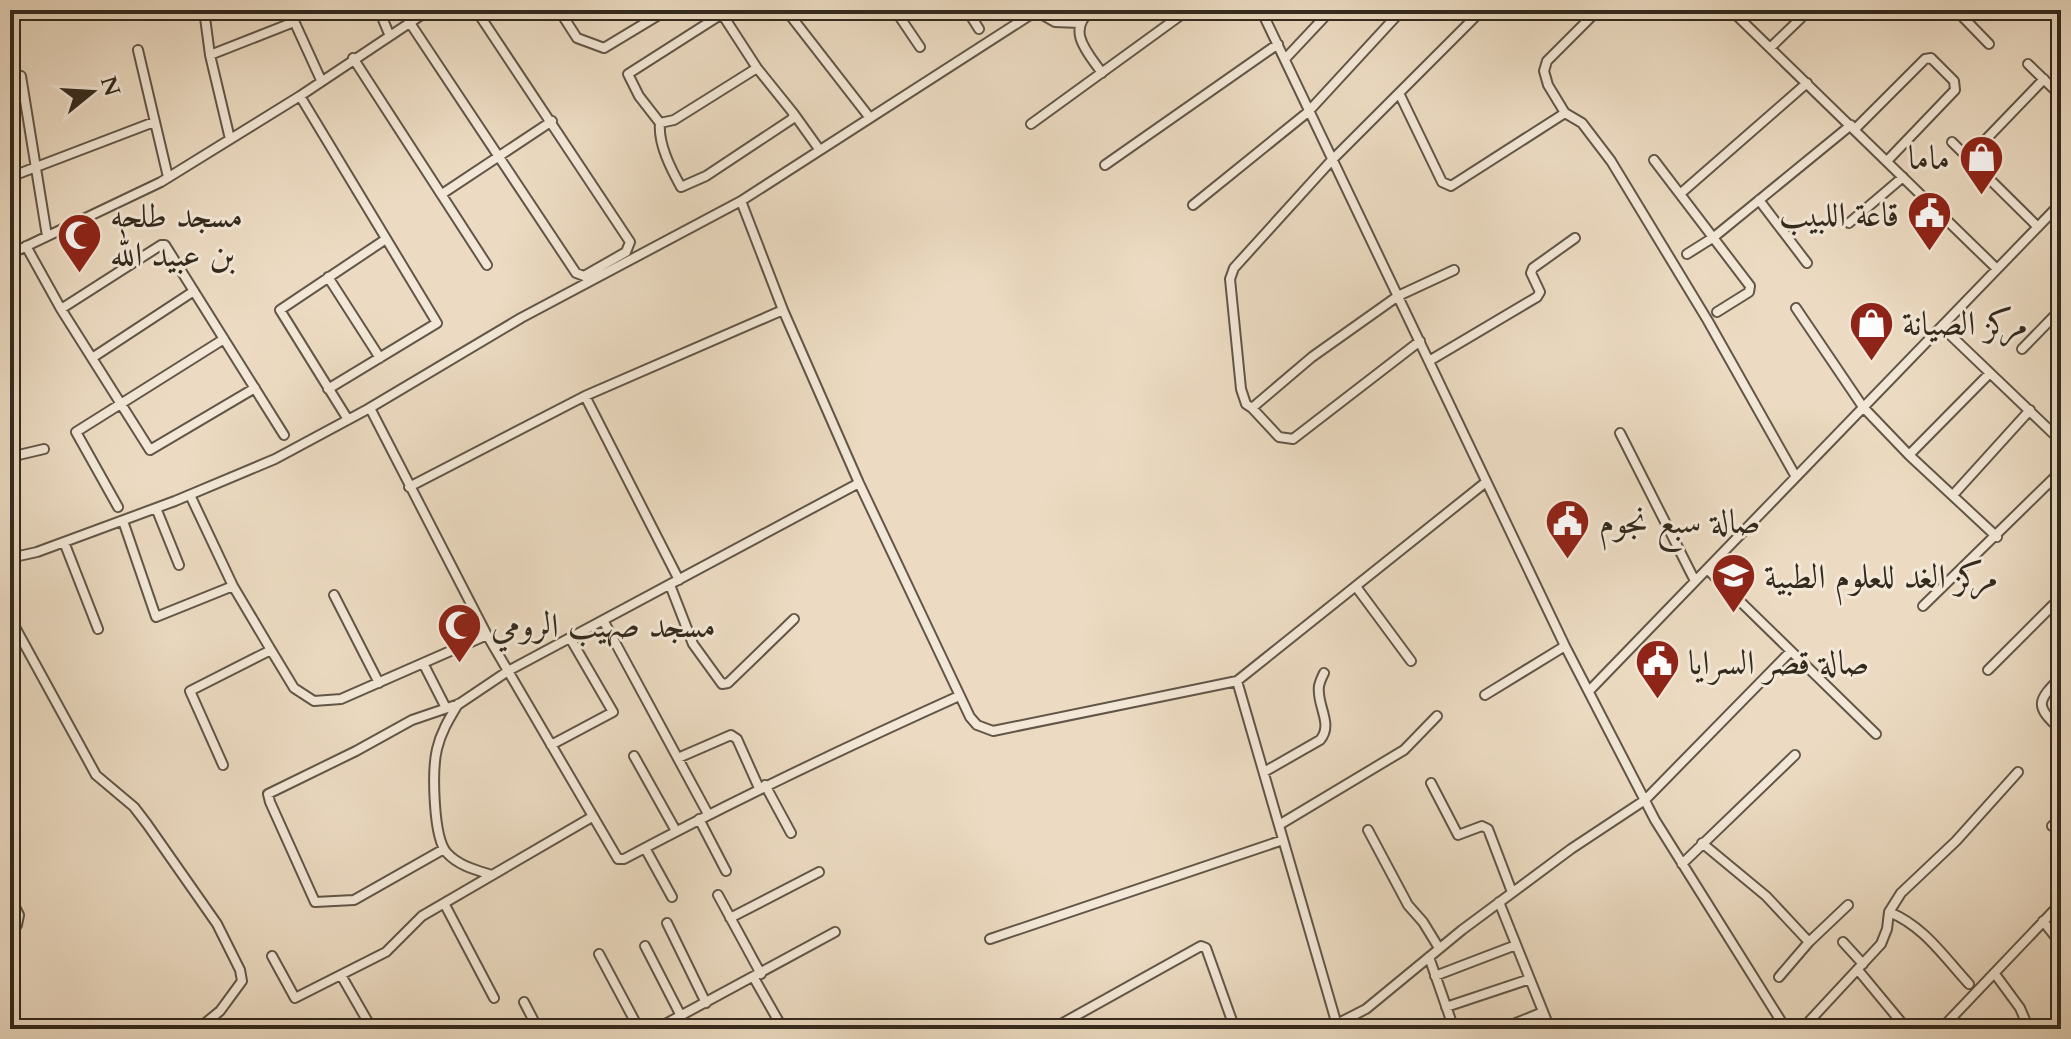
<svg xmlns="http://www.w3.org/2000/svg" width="2071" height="1039" font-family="Cardo,Amiri,serif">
<rect width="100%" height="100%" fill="#ecdbc2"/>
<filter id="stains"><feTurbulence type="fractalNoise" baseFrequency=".0025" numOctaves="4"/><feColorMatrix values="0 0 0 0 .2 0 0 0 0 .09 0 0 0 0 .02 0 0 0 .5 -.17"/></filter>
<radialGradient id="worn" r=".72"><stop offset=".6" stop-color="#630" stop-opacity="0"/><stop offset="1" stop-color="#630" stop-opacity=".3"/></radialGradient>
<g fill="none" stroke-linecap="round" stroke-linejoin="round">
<defs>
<path id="street" d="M 204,10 L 210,55 L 230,139
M 289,10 L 321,80
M 379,10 L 389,34
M 559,10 L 577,38 L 604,48 L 667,10
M 719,10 L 722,14 L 757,68 L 794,114 L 792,119 L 706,176 L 681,187 C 671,169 658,144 660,123 L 639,96 L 628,74 L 722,14 L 729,10
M 786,10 L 870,118
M 895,10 L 920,47
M 967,10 L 979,29
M 1034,10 L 1055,22 L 1079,23
M 1092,10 C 1065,30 1088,53 1102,73
M 1261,10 L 1565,646 L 1655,820 L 1786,1029
M 1598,10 L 1547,61 L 1544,71 L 1548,85 L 1565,113 L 1582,123 L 1611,161 L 1708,321 L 1796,477
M 1731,10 L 1997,269
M 1956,10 L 1989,44
M 410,23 L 576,273 L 584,276 L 626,252 L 630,242 L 476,10
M 1770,48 L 1801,18 L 1800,10
M 138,50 L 168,177
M 210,55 L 294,22
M 353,58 L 487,265
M 1285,59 L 1331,10
M 2028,64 L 2061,96
M 21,76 L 47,236
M 1399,93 L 1442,182 L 1451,186 L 1565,113
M 300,96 L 437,323 L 328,389
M 794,114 L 819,149
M 660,123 L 674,120 L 757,68
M 1031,124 L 1188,10
M 1855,129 L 1925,59 L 1931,58 L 1954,81 L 1955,90 L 1887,161
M 1952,142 L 2038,227
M 1968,158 L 2044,79
M 1654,160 L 1750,286 L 1749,292 L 1717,312
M 1105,165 L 1278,44
M 10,177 L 154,122
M 442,194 L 552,121
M 1680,194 L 1807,83
M 1759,200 L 1807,263
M 741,201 L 783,310 L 859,483 L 970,717 L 977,725 L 993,731 L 1237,681 L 1486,482
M 1193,205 L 1308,112 L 1402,10
M 1849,223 L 1903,177
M 26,246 L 61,309 L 150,450 L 255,388
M 10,254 L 161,182 L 300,96 L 429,10
M 1687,254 L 1714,237 L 1851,125
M 1454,270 L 1398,296 L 1312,357 L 1252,408 L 1246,404 L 1241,389 L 1230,279 L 1234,268 L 1331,161 L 1482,10
M 328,277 L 380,358
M 1796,308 L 1863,407 L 1909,455 L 1997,537
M 61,309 L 161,245 L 165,245 L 284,435
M 1942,327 L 2061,441
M 2022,349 L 2061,309
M 10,358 L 11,357
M 92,358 L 194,291
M 1429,361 L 1537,297 L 1540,292 L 1531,273 L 1533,268 L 1575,238
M 585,396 L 679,580
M 1252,408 L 1279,437 L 1293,439 L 1420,341
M 368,409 L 371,410 L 487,635 L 618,859 L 624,859 C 734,800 846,747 959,696
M 347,418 L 280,310 L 386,239
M 1620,433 L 1695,581
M 1909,455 L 1990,373
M 10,457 L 44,449
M 409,487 L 585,396 L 783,310
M 190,495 L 233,586 L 271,650 L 294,688 L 314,701 L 341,699 L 487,635
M 1953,495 L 2030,410
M 118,507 L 76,432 L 224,339
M 156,508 L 179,565
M 123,521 L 156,617 L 233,586
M 64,542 L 98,629
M 10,558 L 37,552 L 175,501 L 275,459 L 368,409 L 521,318 L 741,201 L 1038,10
M 1707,569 L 1876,734
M 670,585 L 693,644 L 722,684 L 728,683 L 794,619
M 1357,588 L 1411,661
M 334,595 L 379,683
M 1923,606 L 2061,471
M 10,618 L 96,775 L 134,807 L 147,824 L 217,924 L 240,970 L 242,981 L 220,1011 L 198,1029
M 603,620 L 708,814
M 423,663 L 446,708
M 1988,670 L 2061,597
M 2061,677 C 2037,701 2034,706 2061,730
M 1237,681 L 1337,1025
M 1589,691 L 2061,203
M 1485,695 L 1565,646
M 458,704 C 449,719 441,732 437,749 C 432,770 433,838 447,853 C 459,866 476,870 492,875
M 551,745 L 613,712 L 570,638
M 634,756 L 676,831
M 678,758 L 731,735 L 737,739 L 759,788
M 223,765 L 190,691 L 271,650
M 1264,772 L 1320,740 C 1334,724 1316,705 1319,686 C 1320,681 1322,677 1324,673
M 1431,783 L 1458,835 L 1482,826 L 1488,829 L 1512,892
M 765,785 L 791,833
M 699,819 L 726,871
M 1279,825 L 1404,750 L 1437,716
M 2052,826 L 2061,819
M 1368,830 L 1408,905 L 1423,922 L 1439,948
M 1702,843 L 1766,896 L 1809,942
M 645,848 L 672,897
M 444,849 L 354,900 L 315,902 L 270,802 L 268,794 L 356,751 L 412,720 L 459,704 L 508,671 L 859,483
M 1682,864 L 1795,755
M 718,895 L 761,974
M 10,897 L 19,915 L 17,925 L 10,929
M 1499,902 L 1550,1029
M 444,903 L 494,998
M 1889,912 C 1924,926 1944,957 1969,984
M 730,918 L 819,872
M 2043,921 L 2061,944
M 667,923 L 706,1003
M 990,939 L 1283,840
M 1843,942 L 1863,964
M 645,946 L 681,1016
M 599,954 L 639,1029
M 272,956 L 295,998 L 386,952 L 422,916 L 592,817
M 1429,957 L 1454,1029
M 1858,970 L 1906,1028
M 1995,974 L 2020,1008 L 2029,1029
M 341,975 L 372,1029
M 1435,976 L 1516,945
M 1779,977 L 1809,942 L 1848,905
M 754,978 L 783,1029
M 524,1002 L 538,1029
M 1446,1007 L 1530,979
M 656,1029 L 835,932
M 1052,1029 L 1201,946 L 1206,948 L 1235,1029
M 1327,1029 L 1366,1009 L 1462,930 L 1571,849 L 1645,800 L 1791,651
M 1501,1029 L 1543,1012
M 1802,1029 L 1881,944 L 1887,929 L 1889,912 L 1901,893 L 1956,841 L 2018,772
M 1941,1029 L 2061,903"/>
</defs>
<use href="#street" stroke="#615647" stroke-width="12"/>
<use href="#street" stroke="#f3e8d7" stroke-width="8"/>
</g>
<defs>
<symbol id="shop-pin" viewBox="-11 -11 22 30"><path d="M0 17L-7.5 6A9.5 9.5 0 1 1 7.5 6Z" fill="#8f2418" stroke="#f3e8d7"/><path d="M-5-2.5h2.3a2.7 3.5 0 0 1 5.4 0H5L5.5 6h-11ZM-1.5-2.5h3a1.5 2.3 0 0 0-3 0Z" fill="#fff"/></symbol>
<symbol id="civic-pin" viewBox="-11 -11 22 30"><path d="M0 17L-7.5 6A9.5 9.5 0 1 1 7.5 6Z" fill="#8f2418" stroke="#f3e8d7"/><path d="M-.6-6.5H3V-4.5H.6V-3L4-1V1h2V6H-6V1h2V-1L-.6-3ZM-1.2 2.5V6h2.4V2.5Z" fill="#fff"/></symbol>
<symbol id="mosque-pin" viewBox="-11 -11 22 30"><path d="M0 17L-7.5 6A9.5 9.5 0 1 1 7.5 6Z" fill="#8f2418" stroke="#f3e8d7"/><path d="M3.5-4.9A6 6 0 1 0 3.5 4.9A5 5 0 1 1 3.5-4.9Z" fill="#fff"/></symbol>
<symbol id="school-pin" viewBox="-11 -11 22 30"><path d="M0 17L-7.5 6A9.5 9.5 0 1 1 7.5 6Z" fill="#8f2418" stroke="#f3e8d7"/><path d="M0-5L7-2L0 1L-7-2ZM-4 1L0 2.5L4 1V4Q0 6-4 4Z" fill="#fff"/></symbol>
</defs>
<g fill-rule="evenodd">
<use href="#shop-pin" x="1956" y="132" width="51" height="69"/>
<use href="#civic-pin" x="1904" y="188" width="51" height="69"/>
<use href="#mosque-pin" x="54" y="210" width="51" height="69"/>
<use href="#shop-pin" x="1846" y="298" width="51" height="69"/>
<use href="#civic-pin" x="1542" y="496" width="51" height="69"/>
<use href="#school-pin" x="1708" y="550" width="51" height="69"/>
<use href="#mosque-pin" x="434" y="600" width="51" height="69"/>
<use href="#civic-pin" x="1632" y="636" width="51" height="69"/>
</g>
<g text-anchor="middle" stroke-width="6" stroke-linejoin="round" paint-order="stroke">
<g font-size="34" fill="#332a1e" stroke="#f3e8d7" text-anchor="start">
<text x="1950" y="169" text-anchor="end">ماما</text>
<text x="1899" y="226" text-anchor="end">قاعة اللبيب</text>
<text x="110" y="227">مسجد طلحه<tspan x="110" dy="39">بن عبيد الله</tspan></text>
<text x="1902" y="335">مركز الصيانة</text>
<text x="1599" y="533">صالة سبع نجوم</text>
<text x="1764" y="588">مركز الغد للعلوم الطبية</text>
<text x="491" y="637">مسجد صهيب الرومي</text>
<text x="1688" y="674">صالة قصر السرايا</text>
</g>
</g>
<rect width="2071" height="1039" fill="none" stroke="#ecdbc2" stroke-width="40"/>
<rect x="12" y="12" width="2047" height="1015" fill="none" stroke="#332a1e" stroke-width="4"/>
<rect x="20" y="20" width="2031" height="999" fill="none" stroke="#332a1e" stroke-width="2"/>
<g transform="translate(92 92) rotate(72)" stroke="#f3e8d7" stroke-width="6" paint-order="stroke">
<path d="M0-6L14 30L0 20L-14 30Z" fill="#332a1e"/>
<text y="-12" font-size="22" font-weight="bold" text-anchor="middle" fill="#332a1e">N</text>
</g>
<rect width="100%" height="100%" filter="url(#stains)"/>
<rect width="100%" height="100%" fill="url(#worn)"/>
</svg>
